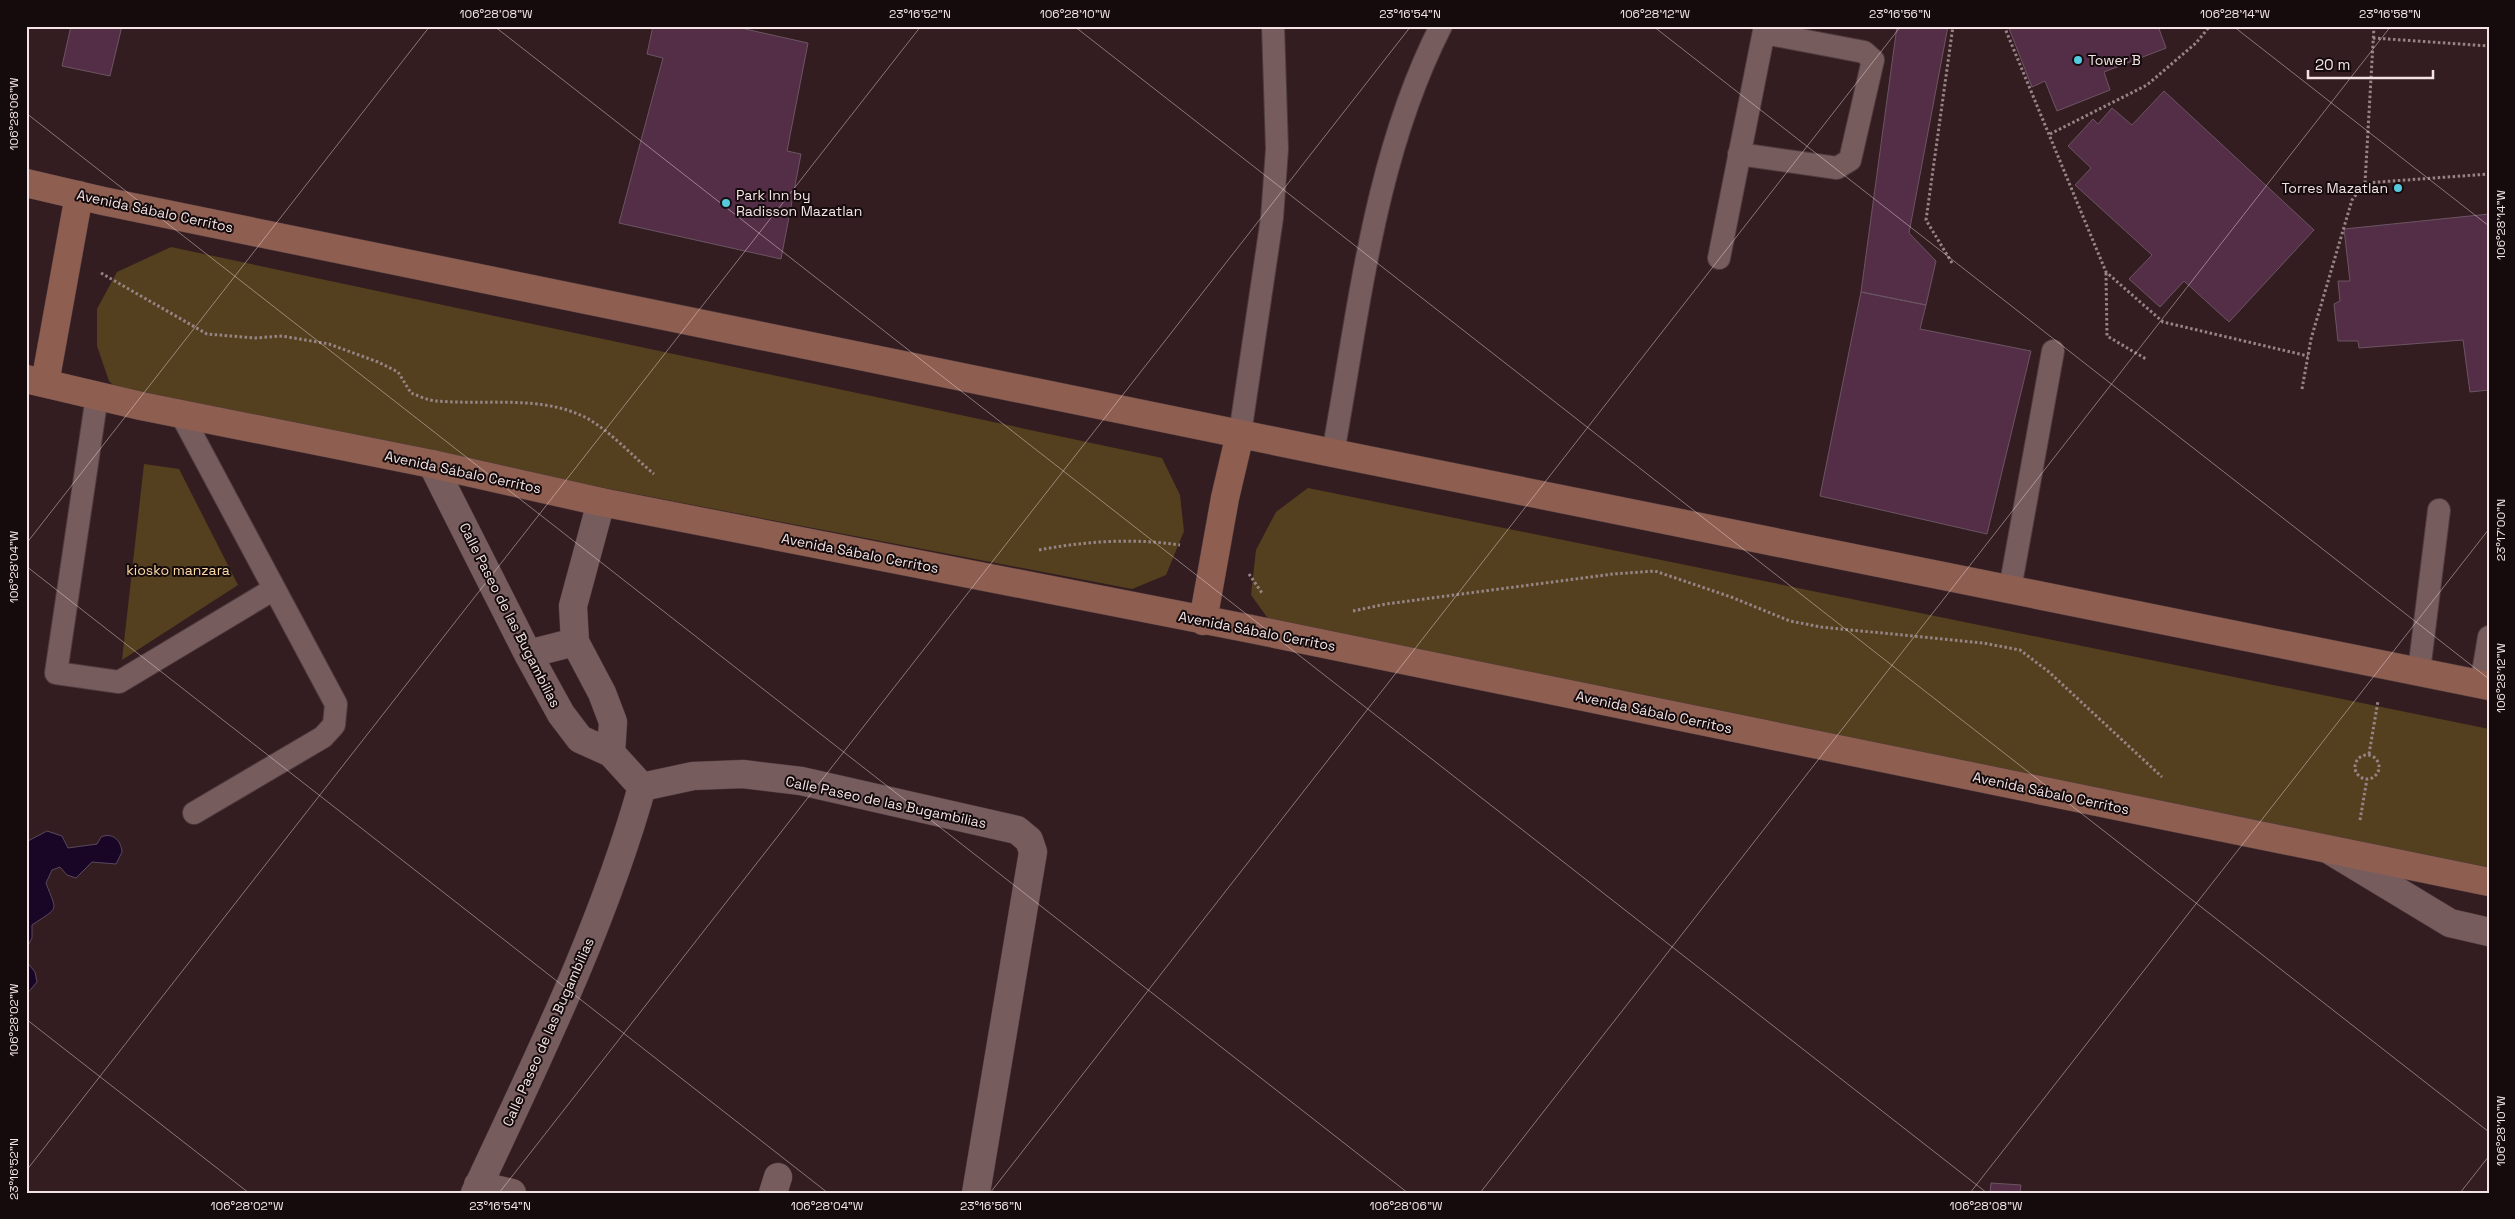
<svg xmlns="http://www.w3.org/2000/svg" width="2515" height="1219" font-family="'Space Grotesk',sans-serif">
<rect width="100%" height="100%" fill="#341d20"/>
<path fill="#54401e" d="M 171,247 L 1162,458 L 1180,495 L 1184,531 L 1166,575 L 1132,589 L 124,396 L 109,381 L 97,346 L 97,309 L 117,272 Z
M 144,464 L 179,469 L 238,585 L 122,660 Z
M 1308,488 L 2489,729 L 2489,872 L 1275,628 L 1251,595 L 1256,550 L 1276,512 Z"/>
<path fill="#190626" stroke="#5a485f" d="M 47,831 L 62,836 L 68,848 L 97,844 L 101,837 C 112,832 121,840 122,852 L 116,864 L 92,862 L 76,878 L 67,875 L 60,867 L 52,870 L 46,883 C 57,913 60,906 32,925 L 32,938 L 26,949 L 26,842 Z
M 26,961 L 35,972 L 37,982 L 26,995 Z"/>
<path fill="#542e47" stroke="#6b5562" d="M 71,26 L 122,26 L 110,76 L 62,66 Z
M 653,26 L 745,26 L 745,29 L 808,43 L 787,151 L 801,154 L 781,259 L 619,223 L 663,58 L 647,54 Z
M 1897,26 L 1948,26 L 1909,233 L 1936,261 L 1926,305 L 1861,292 Z
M 2008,26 L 2158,26 L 2166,48 L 2104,72 L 2110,90 L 2057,111 L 2045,81 L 2032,87 Z
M 2164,91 L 2314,230 L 2229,322 L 2184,281 L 2160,307 L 2129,279 L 2152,255 L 2075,185 L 2091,168 L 2068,146 L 2093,119 L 2098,124 L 2112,108 L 2132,125 Z
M 2489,214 L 2489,390 L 2470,392 L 2463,340 L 2359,348 L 2358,341 L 2338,341 L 2334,304 L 2340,301 L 2338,281 L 2350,281 L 2344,229 Z
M 1861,292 L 1926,305 L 1920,329 L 2031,351 L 1987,534 L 1820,496 Z
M 1991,1183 L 2021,1185 L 2020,1193 L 1990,1193 Z"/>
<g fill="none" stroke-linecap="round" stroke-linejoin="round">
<defs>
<path id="lane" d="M 1739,154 L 1837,168 L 1850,160 L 1873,60 L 1864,52 L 1764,33
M 1719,258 L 1765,26
M 97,396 L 56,673 L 119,682 L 274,589
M 181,414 L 336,704 L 334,725 L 323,737 L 194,813
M 1240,434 L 1272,218 L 1277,149 L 1273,26
M 1333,453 C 1359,310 1374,157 1441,26
M 2010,589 L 2053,351
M 2419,671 L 2439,510
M 2481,684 L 2489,637"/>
<path id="street" d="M 432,464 L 528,654 L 561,714 L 580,739 L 611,753 L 642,787
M 601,502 L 573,606 L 575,642 L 602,693 L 613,722 L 611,753
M 528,654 L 575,642
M 642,787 L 693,776 L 743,774 L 801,781 L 1017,830 L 1029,840 L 1033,852 L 976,1193
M 2331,851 L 2450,923 L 2489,932
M 478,1185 L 512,1193
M 475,1193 C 537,1060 602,929 642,787
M 773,1193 L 778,1177"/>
<path id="secondary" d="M 26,183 L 103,201 L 1333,453 L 2489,686
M 26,379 L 141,406 L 432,464 L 601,502 L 1251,629 L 2489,882
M 45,383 L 79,195
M 1203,621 L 1225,498 L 1240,434"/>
</defs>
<use href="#lane" stroke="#4f3c3e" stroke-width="24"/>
<use href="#street" stroke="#4f3c3e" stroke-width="29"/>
<use href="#secondary" stroke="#4f3c3e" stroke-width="29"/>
<path stroke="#978486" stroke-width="3" stroke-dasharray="2.5 2.5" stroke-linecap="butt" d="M 2004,26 L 2106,272 L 2163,322 L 2308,356
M 2373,38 L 2489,46
M 2050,134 L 2147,85 L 2196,43 L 2210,26
M 2365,183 L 2374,26
M 1952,263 L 1926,220 L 1953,26
M 101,273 L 207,334 L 255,338 L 282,336 L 329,344 L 378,362 L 398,372 L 411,393 C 419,396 429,401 437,401 C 483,405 535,396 578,414 C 604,424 632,456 654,474
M 2106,273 L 2107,336 L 2146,359
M 2302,389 L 2311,339 L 2352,200 L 2365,183 L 2489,174
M 1039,550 C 1086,541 1133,538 1180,545
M 1249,574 L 1262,593
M 1353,611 L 1386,604 L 1613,574 L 1655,571 L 1731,597 L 1790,621 L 1821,627 L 1983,643 L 2020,650 L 2049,672 L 2162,777
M 2369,754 L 2378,701
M2355 767a12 12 0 1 1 24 0a12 12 0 1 1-24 0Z
M 2360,820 L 2367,779"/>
<use href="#lane" stroke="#775c5e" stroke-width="22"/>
<use href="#street" stroke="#775c5e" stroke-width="28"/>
<use href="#secondary" stroke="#8e5e51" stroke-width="28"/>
</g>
<path fill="none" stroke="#f3e3e4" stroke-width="1" stroke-opacity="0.45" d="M 494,26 L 1987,1193M 1074,26 L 2489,1132M 1653,26 L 2489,679M 2233,26 L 2489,226M 26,113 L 1408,1193M 26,544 L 430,26M 26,566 L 828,1193M 26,1019 L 249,1193M 26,1171 L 921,26M 499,1193 L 1411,26M 990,1193 L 1901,26M 1480,1193 L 2391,26M 1970,1193 L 2489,529M 2460,1193 L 2489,1156"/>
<g fill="#55cadf" stroke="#150b0c" stroke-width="2">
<circle cx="2078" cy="60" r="5"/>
<circle cx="2398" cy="188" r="5"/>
<circle cx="726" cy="203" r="5"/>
</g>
<g text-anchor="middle" stroke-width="4" stroke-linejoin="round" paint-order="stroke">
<g font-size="14" fill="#f3e3e4" stroke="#150b0c" text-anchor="start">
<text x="2088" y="65">Tower B</text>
<text x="2388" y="193" text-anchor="end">Torres Mazatlan</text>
<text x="736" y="200">Park Inn by<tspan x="736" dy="16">Radisson Mazatlan</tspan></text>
</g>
<g font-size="14" fill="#f3e3e4" stroke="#150b0c">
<text transform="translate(155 211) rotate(12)" y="5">Avenida Sábalo Cerritos</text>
<text transform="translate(463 472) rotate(12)" y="5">Avenida Sábalo Cerritos</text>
<text transform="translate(860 553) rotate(11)" y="5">Avenida Sábalo Cerritos</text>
<text transform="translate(510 615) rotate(63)" y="5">Calle Paseo de las Bugambilias</text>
<text transform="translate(1257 631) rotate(11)" y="5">Avenida Sábalo Cerritos</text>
<text transform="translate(1654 712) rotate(12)" y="5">Avenida Sábalo Cerritos</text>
<text transform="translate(2051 793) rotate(12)" y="5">Avenida Sábalo Cerritos</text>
<text transform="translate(886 802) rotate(12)" y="5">Calle Paseo de las Bugambilias</text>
<text transform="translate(548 1032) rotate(-66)" y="5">Calle Paseo de las Bugambilias</text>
</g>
<g font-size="14" fill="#fddba7" stroke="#150b0c">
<text x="178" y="575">kiosko manzara</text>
</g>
</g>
<rect width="2515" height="1219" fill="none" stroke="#150b0c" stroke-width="55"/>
<path d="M2308 70v8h125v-8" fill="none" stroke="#f3e3e4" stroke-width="2.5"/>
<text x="2315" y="70" font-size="15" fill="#f3e3e4" stroke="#150b0c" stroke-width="4" paint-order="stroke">20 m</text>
<rect x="28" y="28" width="2460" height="1164" fill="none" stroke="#f3e3e4" stroke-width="2"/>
<g font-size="12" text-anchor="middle" fill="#f3e3e4">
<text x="496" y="18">106°28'08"W</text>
<text x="920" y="18">23°16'52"N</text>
<text x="1075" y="18">106°28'10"W</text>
<text x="1410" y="18">23°16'54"N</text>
<text x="1655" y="18">106°28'12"W</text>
<text x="1900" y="18">23°16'56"N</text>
<text x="2235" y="18">106°28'14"W</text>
<text x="2390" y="18">23°16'58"N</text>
<text transform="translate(14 114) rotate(-90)" y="4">106°28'06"W</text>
<text transform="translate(2501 225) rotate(-90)" y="4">106°28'14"W</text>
<text transform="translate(2501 530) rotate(-90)" y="4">23°17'00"N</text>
<text transform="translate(14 567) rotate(-90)" y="4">106°28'04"W</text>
<text transform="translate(2501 678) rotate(-90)" y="4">106°28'12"W</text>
<text transform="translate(14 1020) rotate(-90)" y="4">106°28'02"W</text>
<text transform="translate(2501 1131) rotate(-90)" y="4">106°28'10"W</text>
<text transform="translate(14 1169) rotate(-90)" y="4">23°16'52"N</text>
<text x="247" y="1210">106°28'02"W</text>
<text x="500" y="1210">23°16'54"N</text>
<text x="827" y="1210">106°28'04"W</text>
<text x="991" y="1210">23°16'56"N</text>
<text x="1406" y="1210">106°28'06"W</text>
<text x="1986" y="1210">106°28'08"W</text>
</g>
</svg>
